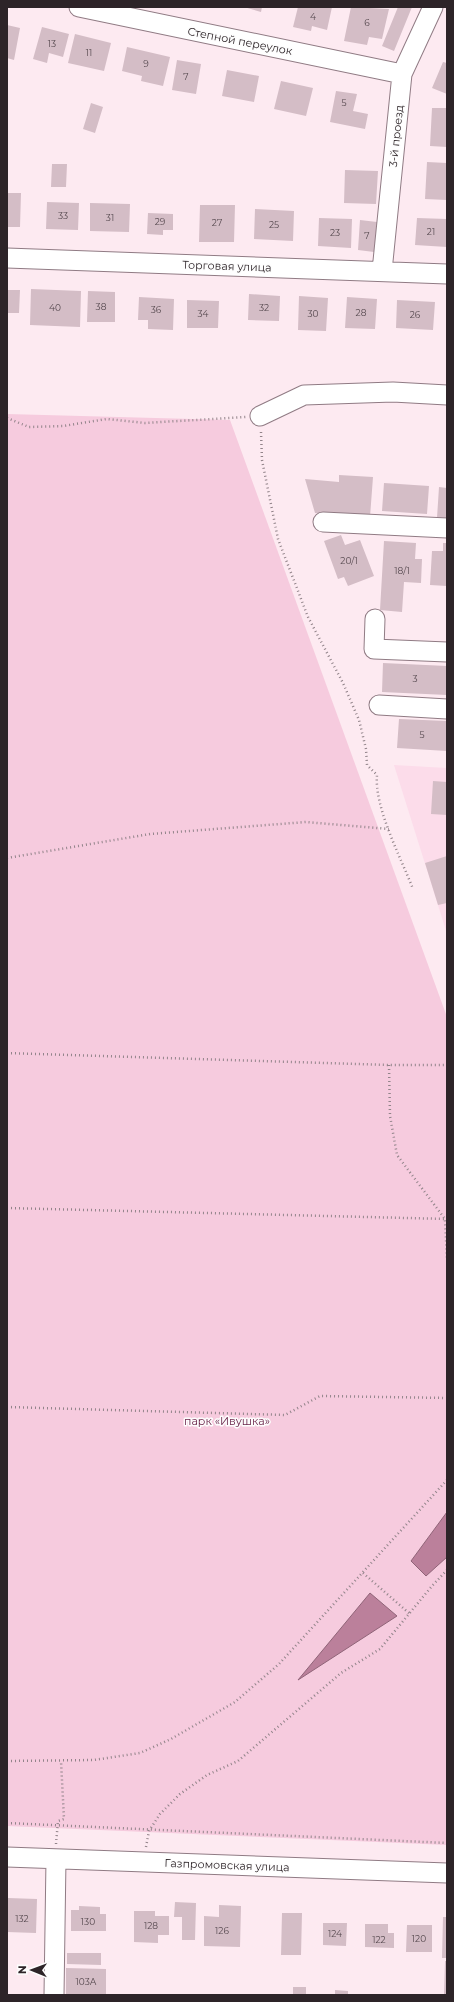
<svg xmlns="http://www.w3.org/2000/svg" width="454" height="2002" font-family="Montserrat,sans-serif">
<rect width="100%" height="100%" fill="#fdeaf1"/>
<path fill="#fcdcea" d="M 394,765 L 447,768 L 447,934 L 438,905 Z"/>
<path fill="#f6cbde" d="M 7,414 L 230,420 L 447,1017 L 447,1845 L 7,1826 Z"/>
<path fill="#bb809b" stroke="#906478" d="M 447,1512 L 447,1557 L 426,1576 L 411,1561 Z
M 370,1593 L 397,1616 L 298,1680 Z"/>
<path fill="#d4bdc6" d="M 244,7 L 262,7 L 261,12 Z
M 298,7 L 332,7 L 327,30 L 312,26 L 311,31 L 293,27 Z
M 351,7 L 389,9 L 382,39 L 369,37 L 367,45 L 344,41 Z
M 398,7 L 412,7 L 394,51 L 382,46 Z
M 7,25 L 20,28 L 14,60 L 7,58 Z
M 42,27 L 69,34 L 63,57 L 49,53 L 47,63 L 33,59 Z
M 75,34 L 111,43 L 104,71 L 68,63 Z
M 127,47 L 170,57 L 163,86 L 141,81 L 142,76 L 122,71 Z
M 177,60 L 201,64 L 196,94 L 172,90 Z
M 443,62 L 447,63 L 447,94 L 432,88 Z
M 227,70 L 259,76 L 254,102 L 222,96 Z
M 281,81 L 313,88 L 306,116 L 274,109 Z
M 336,91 L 357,94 L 353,111 L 368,114 L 365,129 L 330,122 Z
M 91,103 L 103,107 L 95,133 L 83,129 Z
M 432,108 L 447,108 L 447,147 L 430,146 Z
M 427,162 L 447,163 L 447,200 L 425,199 Z
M 52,164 L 67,164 L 66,187 L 51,187 Z
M 345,170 L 378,171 L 376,204 L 344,203 Z
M 7,193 L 21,193 L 20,227 L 7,227 Z
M 47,202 L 79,203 L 78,230 L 46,229 Z
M 90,203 L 130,204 L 129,232 L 90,231 Z
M 200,205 L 235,205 L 234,242 L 199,242 Z
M 255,209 L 294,211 L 293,241 L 254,239 Z
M 148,213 L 173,214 L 173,230 L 163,230 L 163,235 L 147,234 Z
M 319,218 L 352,219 L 351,248 L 318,246 Z
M 417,218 L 447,219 L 447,247 L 415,245 Z
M 360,220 L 377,222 L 374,252 L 358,250 Z
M 31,289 L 81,291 L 80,327 L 30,325 Z
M 7,290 L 20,290 L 19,313 L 7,313 Z
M 88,291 L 115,292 L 115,322 L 87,322 Z
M 249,294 L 280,296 L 279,321 L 248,320 Z
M 299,296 L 328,298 L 326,331 L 298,330 Z
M 139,297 L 174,299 L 173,330 L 148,329 L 148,320 L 138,320 Z
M 347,297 L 377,299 L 375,329 L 345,328 Z
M 187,300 L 219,301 L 218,328 L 187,328 Z
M 397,300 L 435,302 L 433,330 L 396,328 Z
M 339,475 L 373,477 L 370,517 L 315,513 L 305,479 L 339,482 Z
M 384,483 L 429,486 L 427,514 L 382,511 Z
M 439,487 L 447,488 L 447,519 L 437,518 Z
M 341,535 L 345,545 L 360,540 L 374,576 L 348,586 L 344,577 L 338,579 L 324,541 Z
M 384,541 L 416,543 L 415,559 L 422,559 L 421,583 L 404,582 L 402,612 L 380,610 Z
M 443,543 L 447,543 L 447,586 L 430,585 L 432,551 L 443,551 Z
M 383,663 L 447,666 L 447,695 L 382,692 Z
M 399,719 L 447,721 L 447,751 L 397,748 Z
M 433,781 L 447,782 L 447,815 L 431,814 Z
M 447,856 L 447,903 L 438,905 L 425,863 Z
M 8,1898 L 37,1899 L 36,1933 L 7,1932 Z
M 175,1902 L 196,1903 L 195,1940 L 182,1940 L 182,1917 L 174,1917 Z
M 219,1905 L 241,1906 L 240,1947 L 204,1946 L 204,1916 L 219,1917 Z
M 79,1906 L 100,1907 L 100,1914 L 106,1914 L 106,1931 L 71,1931 L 71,1910 L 79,1910 Z
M 134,1911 L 155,1911 L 155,1916 L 169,1916 L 169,1935 L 158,1935 L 158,1943 L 134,1942 Z
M 282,1913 L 302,1913 L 301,1955 L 281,1955 Z
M 443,1917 L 447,1917 L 447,1958 L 442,1958 Z
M 323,1923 L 347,1923 L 346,1946 L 323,1945 Z
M 365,1924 L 388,1924 L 388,1933 L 394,1933 L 394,1948 L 365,1947 Z
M 407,1925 L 432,1925 L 432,1952 L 406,1952 Z
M 67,1953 L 101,1953 L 101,1965 L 67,1964 Z
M 445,1961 L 447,1961 L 447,1994 L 444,1994 Z
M 66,1968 L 106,1969 L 106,1995 L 66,1995 Z
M 293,1987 L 306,1987 L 306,1995 L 293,1995 Z
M 335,1990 L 348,1991 L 348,1995 L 335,1995 Z"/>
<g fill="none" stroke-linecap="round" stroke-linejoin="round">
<defs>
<path id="minor" d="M 79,7 L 402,74
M 7,258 L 447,274
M 382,271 L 402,74 L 433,7
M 260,416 L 304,395 L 393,392 L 447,395
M 323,522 L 447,528
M 375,619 L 374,649 L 447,652
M 379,705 L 447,709
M 7,1857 L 447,1873
M 54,1995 L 56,1859"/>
</defs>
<use href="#minor" stroke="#907b84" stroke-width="21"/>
<path stroke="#92848a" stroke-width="2.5" stroke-dasharray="1 3" stroke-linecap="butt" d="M 7,418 L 29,427 L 63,426 L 107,419 L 145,423 L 246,417
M 261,432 L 262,460 L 278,539 L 308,617 L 343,683 L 359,720 L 366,749 L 367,765 L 377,775 C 374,807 401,858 413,889
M 7,858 L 150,834 L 306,822 L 389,829
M 7,1053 L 389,1065 L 447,1065
M 389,1065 L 390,1116 L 397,1155 L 445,1219 L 447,1259
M 7,1208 L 447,1219
M 7,1407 L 285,1415 L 320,1396 L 447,1398
M 363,1573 L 410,1614
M 7,1761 L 94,1760 L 140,1753 L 171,1739 L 235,1702 L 279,1664 L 447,1480
M 7,1823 L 447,1843
M 56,1844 L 58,1821 L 64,1819 L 61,1761
M 146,1847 L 149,1831 L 160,1814 L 180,1794 L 207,1775 L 238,1761 L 341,1673 L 380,1649 L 432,1586 L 447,1570"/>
<use href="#minor" stroke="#fff" stroke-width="19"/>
</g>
<g text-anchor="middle" stroke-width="3" stroke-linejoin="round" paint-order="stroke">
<g font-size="9" fill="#574a50">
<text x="313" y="20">4</text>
<text x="367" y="26">6</text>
<text x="52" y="47">13</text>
<text x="89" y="56">11</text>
<text x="146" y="67">9</text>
<text x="186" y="80">7</text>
<text x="344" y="106">5</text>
<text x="63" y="219">33</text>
<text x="110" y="221">31</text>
<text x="160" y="225">29</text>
<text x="217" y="226">27</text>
<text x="274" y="228">25</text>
<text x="431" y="235">21</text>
<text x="335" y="236">23</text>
<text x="367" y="239">7</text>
<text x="101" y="310">38</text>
<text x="55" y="311">40</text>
<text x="264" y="311">32</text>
<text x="156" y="313">36</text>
<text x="361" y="316">28</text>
<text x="203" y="317">34</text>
<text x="313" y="317">30</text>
<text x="415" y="318">26</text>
<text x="349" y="564">20/1</text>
<text x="402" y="574">18/1</text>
<text x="415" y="682">3</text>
<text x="422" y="738">5</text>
<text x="22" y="1922">132</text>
<text x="88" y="1925">130</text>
<text x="151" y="1929">128</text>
<text x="222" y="1934">126</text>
<text x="335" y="1937">124</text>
<text x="419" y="1942">120</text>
<text x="379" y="1943">122</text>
<text x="86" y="1985">103А</text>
</g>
<g font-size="11" fill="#2d2428" stroke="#fdfdfd">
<text transform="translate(240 41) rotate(11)" y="4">Степной переулок</text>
<text transform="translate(396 136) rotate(-84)" y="4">3-й проезд</text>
<text transform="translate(227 266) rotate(2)" y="4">Торговая улица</text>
<text transform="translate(227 1865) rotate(2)" y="4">Газпромовская улица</text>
</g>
<g font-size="11" fill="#641c43" stroke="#fdfdfd">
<text x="227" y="1425">парк «Ивушка»</text>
</g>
</g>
<rect width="454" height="2002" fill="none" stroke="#2d2428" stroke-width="16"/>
<g transform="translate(32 1970) rotate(271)" stroke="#fdfdfd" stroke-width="3" paint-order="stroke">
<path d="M0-3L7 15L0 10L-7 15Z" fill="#2d2428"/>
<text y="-6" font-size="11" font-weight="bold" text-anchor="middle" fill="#2d2428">N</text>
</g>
</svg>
